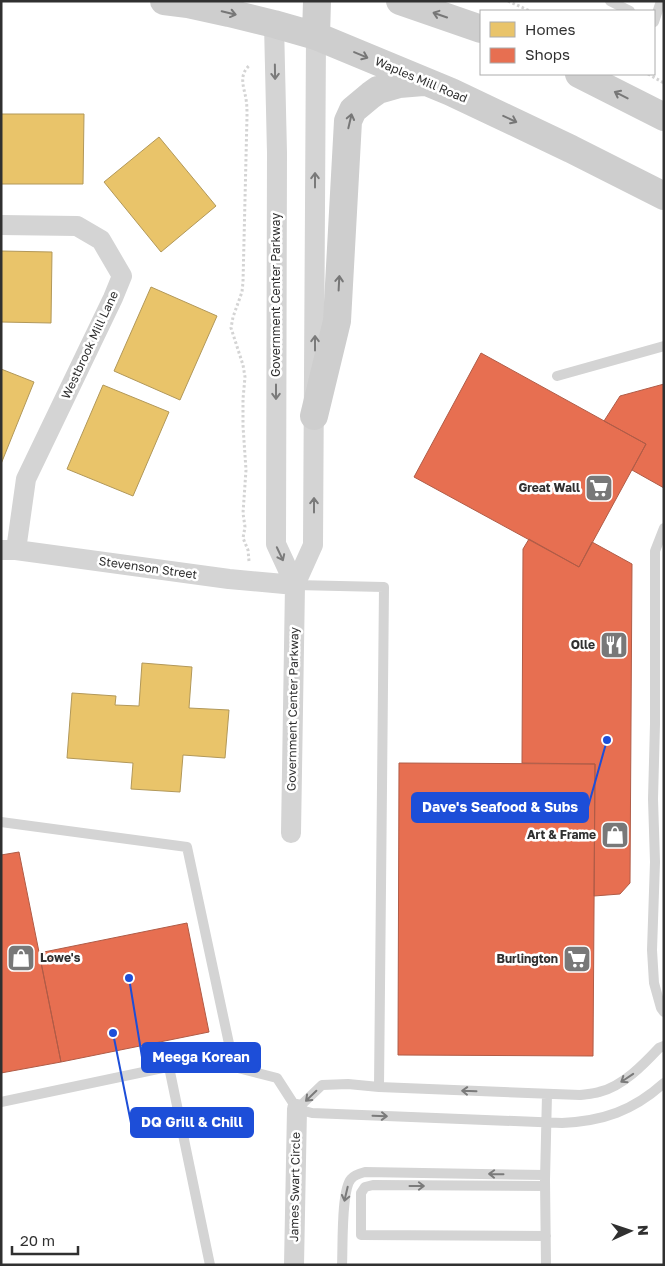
<svg xmlns="http://www.w3.org/2000/svg" width="665" height="1266" font-family="'Golos Text',sans-serif">
<rect width="100%" height="100%" fill="#fff"/>
<path fill="#e9c46a" stroke="#b29859" d="M 1,114 L 84,114 L 83,184 L 1,184 Z
M 159,137 L 216,206 L 161,252 L 104,182 Z
M 1,251 L 52,252 L 51,323 L 1,322 Z
M 151,287 L 217,316 L 180,400 L 114,371 Z
M 1,369 L 34,382 L 1,464 Z
M 103,385 L 169,412 L 133,496 L 67,469 Z
M 142,663 L 192,667 L 189,708 L 229,710 L 225,758 L 183,755 L 180,792 L 131,789 L 133,763 L 67,758 L 72,693 L 116,696 L 115,705 L 139,706 Z"/>
<path fill="#e76f51" stroke="#b05c47" d="M 481,353 L 646,444 L 579,567 L 414,477 Z
M 664,384 L 664,488 L 632,470 L 646,444 L 604,421 L 620,396 Z
M 529,539 L 579,567 L 592,542 L 632,564 L 630,883 L 620,894 L 594,896 L 595,764 L 522,763 L 523,549 Z
M 399,763 L 595,764 L 593,1056 L 398,1055 Z
M 19,852 L 61,1062 L 1,1073 L 1,855 Z
M 187,923 L 209,1032 L 61,1062 L 39,953 Z"/>
<g fill="none" stroke-linecap="round" stroke-linejoin="round">
<path stroke="#d4d4d4" stroke-width="3" stroke-dasharray="2.5 2.5" stroke-linecap="butt" d="M 508,1 L 530,11
M 648,74 L 664,83
M 249,561 L 248,550 L 243,538 L 245,527 L 243,513 L 246,470 L 243,426 L 243,399 L 245,377 L 243,365 L 231,328 L 233,317 L 242,292 L 243,282 L 247,116 C 247,110 247,105 246,99 C 244,87 238,75 250,65"/>
<path stroke="#d4d4d4" stroke-width="10" d="M 610,1 L 630,11
M 654,22 L 661,1
M 557,376 L 664,346
M 664,528 L 655,551 L 655,724 L 653,799 L 655,862 L 652,950 L 654,983 L 661,1008 L 664,1012
M 295,585 L 384,587 L 379,1087
M 1,822 L 187,847 L 234,1067
M 169,1067 L 210,1265
M 1,1102 L 210,1058 L 234,1067 L 277,1078 L 297,1109 L 312,1113 L 562,1123 C 603,1121 633,1111 664,1083
M 297,1109 L 322,1085 L 348,1084 L 379,1087 L 580,1095 C 586,1094 593,1094 599,1092 C 622,1087 644,1064 659,1048 L 664,1046
M 545,1186 L 373,1185 L 365,1187 L 361,1193 L 361,1235 L 546,1236
M 342,1265 C 343,1248 341,1190 351,1179 C 354,1175 361,1173 365,1172 L 545,1175
M 546,1265 L 545,1180 L 547,1094"/>
<path stroke="#d4d4d4" stroke-width="20" d="M 274,24 L 277,153 L 276,544 L 295,585
M 1,225 L 77,226 L 101,240 L 122,276 L 113,298 L 26,479 L 16,550
M 1,550 L 16,550 L 229,579 L 295,585
M 291,833 L 295,585 L 313,545 L 316,36
M 294,1265 L 297,1109"/>
<path stroke="#cecece" stroke-width="28" d="M 164,1 L 188,4 L 229,13 L 274,24 L 316,36 L 451,92 L 571,149 L 664,196
M 400,1 L 481,29
M 316,36 L 317,1
M 579,74 L 664,117
M 314,416 L 337,321 L 348,121 L 353,110 L 371,95 L 378,90 L 399,84 L 423,82"/>
</g>
<defs><path id="oneway-shaft" d="M-6 0H5M1.5-3L5.5 0L1.5 3" fill="none" stroke-width="1.6" stroke-linecap="round" stroke-linejoin="round" transform="scale(1.25)"/></defs>
<g stroke="#777">
<use href="#oneway-shaft" transform="translate(229 13) rotate(13)"/>
<use href="#oneway-shaft" transform="translate(440 15) rotate(-161)"/>
<use href="#oneway-shaft" transform="translate(361 55) rotate(23)"/>
<use href="#oneway-shaft" transform="translate(621 95) rotate(-153)"/>
<use href="#oneway-shaft" transform="translate(510 119) rotate(25)"/>
<use href="#oneway-shaft" transform="translate(350 121) rotate(-77)"/>
<use href="#oneway-shaft" transform="translate(339 283) rotate(-87)"/>
</g>
<g stroke="#7a7a7a">
<use href="#oneway-shaft" transform="translate(275 72) rotate(89)"/>
<use href="#oneway-shaft" transform="translate(315 180) rotate(-90)"/>
<use href="#oneway-shaft" transform="translate(315 343) rotate(-90)"/>
<use href="#oneway-shaft" transform="translate(276 392) rotate(90)"/>
<use href="#oneway-shaft" transform="translate(314 505) rotate(-90)"/>
<use href="#oneway-shaft" transform="translate(280 554) rotate(65)"/>
<use href="#oneway-shaft" transform="translate(627 1078) rotate(146)"/>
<use href="#oneway-shaft" transform="translate(469 1091) rotate(-178)"/>
<use href="#oneway-shaft" transform="translate(311 1096) rotate(136)"/>
<use href="#oneway-shaft" transform="translate(380 1116) rotate(2)"/>
<use href="#oneway-shaft" transform="translate(496 1174) rotate(-179)"/>
<use href="#oneway-shaft" transform="translate(417 1186)"/>
<use href="#oneway-shaft" transform="translate(346 1194) rotate(103)"/>
</g>
<defs>
<symbol id="supermarket-square" viewBox="-11 -11 22 22"><rect x="-9" y="-9" width="18" height="18" rx="4" fill="#787878" stroke="#fff"/><path d="M-6-5.5h2.5l.6 2H6L4.5 2H-2.5L-4.4-4H-6ZM-1.5 3.2a1.3 1.3 0 1 0 .1 0ZM3 3.2a1.3 1.3 0 1 0 .1 0Z" fill="#fff"/></symbol>
<symbol id="restaurant-square" viewBox="-11 -11 22 22"><rect x="-9" y="-9" width="18" height="18" rx="4" fill="#787878" stroke="#fff"/><path d="M-5-6h1v4h1v-4h1v4h1v-4h1v5L-1.5 .5V6h-2V.5L-5-1ZM5-6V6H3V1.5H1.5Q1.5-4 5-6Z" fill="#fff"/></symbol>
<symbol id="shop-square" viewBox="-11 -11 22 22"><rect x="-9" y="-9" width="18" height="18" rx="4" fill="#787878" stroke="#fff"/><path d="M-5-2.5h2.3a2.7 3.5 0 0 1 5.4 0H5L5.5 6h-11ZM-1.5-2.5h3a1.5 2.3 0 0 0-3 0Z" fill="#fff"/></symbol>
</defs>
<g fill-rule="evenodd">
<use href="#supermarket-square" x="583" y="472" width="32" height="32"/>
<use href="#restaurant-square" x="598" y="629" width="32" height="32"/>
<use href="#shop-square" x="599" y="819" width="32" height="32"/>
<use href="#shop-square" x="5" y="942" width="32" height="32"/>
<use href="#supermarket-square" x="561" y="943" width="32" height="32"/>
</g>
<g text-anchor="middle" stroke-width="5" stroke-linejoin="round" paint-order="stroke">
<g font-size="12" fill="#303030" stroke="#fff">
<text transform="translate(421 80) rotate(23)" y="4">Waples Mill Road</text>
<text transform="translate(276 295) rotate(-90)" y="4">Government Center Parkway</text>
<text transform="translate(90 345) rotate(-65)" y="4">Westbrook Mill Lane</text>
<text transform="translate(148 568) rotate(8)" y="4">Stevenson Street</text>
<text transform="translate(293 709) rotate(-89)" y="4">Government Center Parkway</text>
<text transform="translate(295 1187) rotate(-89)" y="4">James Swart Circle</text>
</g>
<g font-size="12" font-weight="bold" fill="#303030" stroke="#fff" text-anchor="end">
<text x="580" y="492">Great Wall</text>
<text x="595" y="649">Olle</text>
<text x="596" y="839">Art &amp; Frame</text>
<text x="40" y="962" text-anchor="start">Lowe's</text>
<text x="558" y="963">Burlington</text>
</g>
</g>
<path fill="none" stroke="#1d4ed8" stroke-width="2" d="M607 740L588 807M129 978L142 1057M113 1033L131 1123"/>
<g fill="#1d4ed8" stroke="#fff" stroke-width="2">
<circle cx="607" cy="740" r="5"/>
<circle cx="129" cy="978" r="5"/>
<circle cx="113" cy="1033" r="5"/>
</g>
<g fill="#1d4ed8" stroke="#1d4ed8" stroke-width="2">
<rect x="412" y="793" width="176" height="29" rx="5"/>
<rect x="142" y="1043" width="118" height="29" rx="5"/>
<rect x="131" y="1108" width="122" height="29" rx="5"/>
</g>
<g font-size="14" text-anchor="middle" font-weight="bold" fill="#fff">
<text x="500" y="812">Dave's Seafood &amp; Subs</text>
<text x="201" y="1062">Meega Korean</text>
<text x="192" y="1127">DQ Grill &amp; Chill</text>
</g>
<rect width="665" height="1266" fill="none" stroke="#303030" stroke-width="5"/>
<rect x="480" y="10" width="175" height="65" fill="#ffffff" stroke="#acacac"/>
<rect x="490" y="22" width="25" height="15" fill="#e9c46a" stroke="#acacac"/>
<text x="525" y="35" font-size="15" fill="#303030">Homes</text>
<rect x="490" y="48" width="25" height="15" fill="#e76f51" stroke="#acacac"/>
<text x="525" y="60" font-size="15" fill="#303030">Shops</text>
<g transform="translate(630 1231) rotate(87)" stroke="#ffffff" stroke-width="4" paint-order="stroke">
<path d="M0-4L9 19L0 12L-9 19Z" fill="#303030"/>
<text y="-8" font-size="14" font-weight="bold" text-anchor="middle" fill="#303030">N</text>
</g>
<path d="M12 1246v8h66v-8" fill="none" stroke="#303030" stroke-width="2.5"/>
<text x="20" y="1246" font-size="15" fill="#303030" stroke="#ffffff" stroke-width="4" paint-order="stroke">20 m</text>
</svg>
